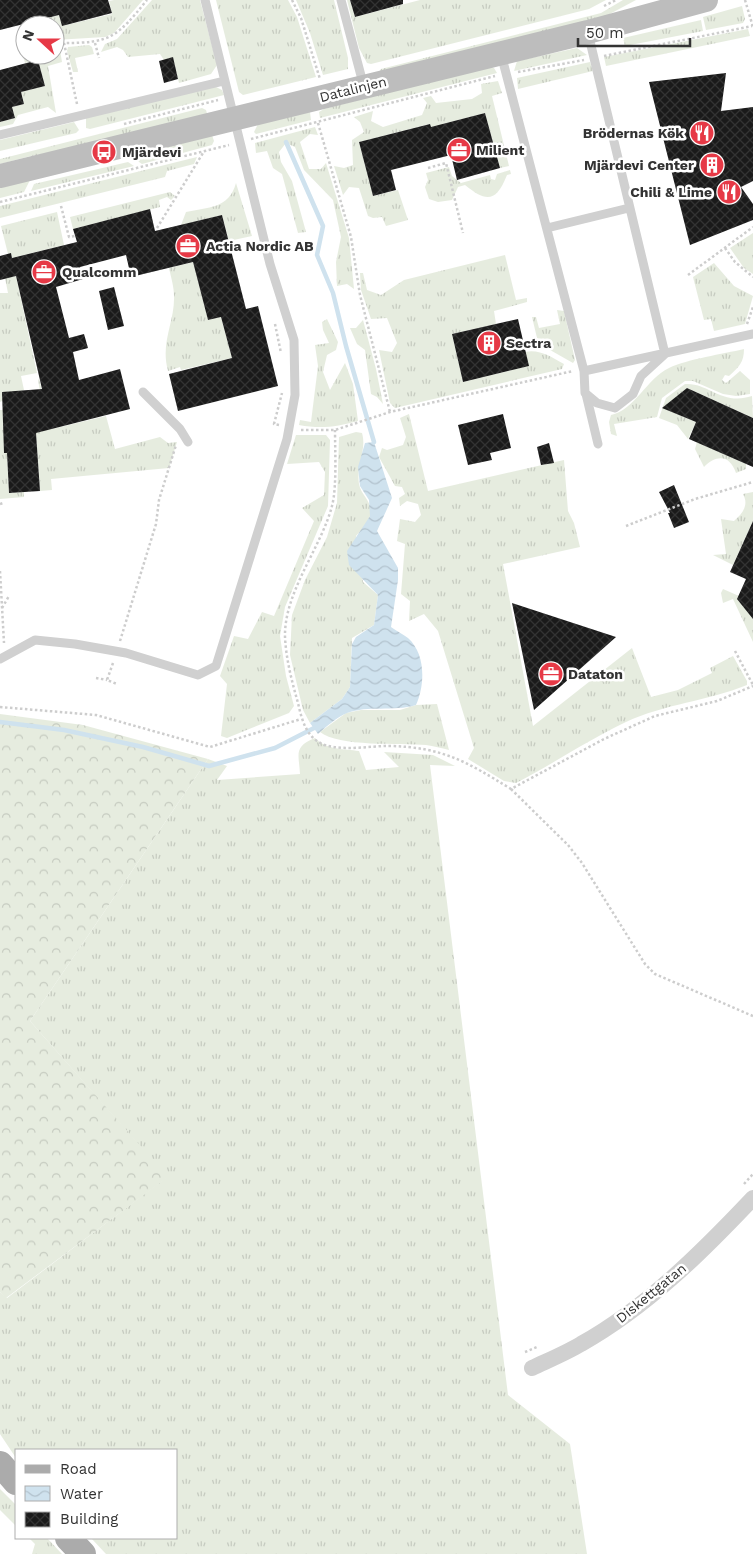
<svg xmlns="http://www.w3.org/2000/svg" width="753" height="1554" font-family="'Work Sans',sans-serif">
<defs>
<pattern id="grass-tufts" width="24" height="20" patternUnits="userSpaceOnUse" patternTransform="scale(1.25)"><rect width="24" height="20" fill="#e6ecdf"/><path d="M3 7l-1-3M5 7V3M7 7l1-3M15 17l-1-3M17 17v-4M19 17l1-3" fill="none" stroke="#c6cbc0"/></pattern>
<pattern id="forest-crowns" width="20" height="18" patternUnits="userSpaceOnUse" patternTransform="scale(1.25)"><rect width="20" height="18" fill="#e6ecdf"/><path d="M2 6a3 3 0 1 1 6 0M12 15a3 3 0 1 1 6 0" fill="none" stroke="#c6cbc0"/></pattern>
<pattern id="water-waves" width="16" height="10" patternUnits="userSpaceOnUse" patternTransform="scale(1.25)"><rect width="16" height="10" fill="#cfe2ee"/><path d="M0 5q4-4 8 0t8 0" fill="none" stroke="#b2c2cd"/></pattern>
<pattern id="building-cross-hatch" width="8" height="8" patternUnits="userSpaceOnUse" patternTransform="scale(1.25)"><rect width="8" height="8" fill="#1a1a1a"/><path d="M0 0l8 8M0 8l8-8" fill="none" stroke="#333"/></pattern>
</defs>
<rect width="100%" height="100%" fill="#fff"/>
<path fill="url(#grass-tufts)" d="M 114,0 L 143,0 L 114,33 L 105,37 L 55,40 L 55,25 L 33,25 L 32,22 L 59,15 L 62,26 L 112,14 L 109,1 Z
M 152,0 L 200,0 L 217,65 L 211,74 L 179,83 L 173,58 L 164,60 L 160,54 L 128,57 L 123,50 L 117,47 L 101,52 L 105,44 L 117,39 Z
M 216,0 L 288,0 L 297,17 L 316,77 L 243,95 L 239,92 Z
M 296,0 L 334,0 L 348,58 L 348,69 L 323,75 L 310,33 Z
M 347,0 L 350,0 L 355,17 L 420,0 L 606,0 L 589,9 L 371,64 L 367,63 L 359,48 Z
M 623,0 L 636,0 L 606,16 L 379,72 L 381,69 L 601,13 Z
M 742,6 L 745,19 L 743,23 L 706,30 L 703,17 Z
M 701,20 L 703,31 L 625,46 L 623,38 Z
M 748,29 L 750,36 L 606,66 L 604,57 Z
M 89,45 L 92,47 L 94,54 L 75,58 L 78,72 L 73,72 L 67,51 L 68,47 Z
M 55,47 L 60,50 L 62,62 L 48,66 L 56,113 L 48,107 L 18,115 L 13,124 L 0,127 L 0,122 L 15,118 L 12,107 L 24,104 L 21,92 L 45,86 L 38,60 L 25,63 L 23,55 L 55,55 Z
M 577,48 L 587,55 L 514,71 L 517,61 Z
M 590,62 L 593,71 L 518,89 L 517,78 Z
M 488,66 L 494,68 L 497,73 L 320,118 L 319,112 L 324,109 Z
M 498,81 L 502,93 L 492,96 L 509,166 L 500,168 L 485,113 L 443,124 L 435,145 L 429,124 L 359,142 L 373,196 L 398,190 L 408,220 L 386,226 L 382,217 L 373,218 L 368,216 L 359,188 L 349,187 L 343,195 L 334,166 L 344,168 L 353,165 L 352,140 L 364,132 L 360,122 L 354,117 L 373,111 L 371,121 L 383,127 L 422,115 L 427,103 L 423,98 L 431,96 L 436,103 L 472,99 L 482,93 L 481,84 Z
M 214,86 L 222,90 L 224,95 L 90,129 L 86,128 L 86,118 Z
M 202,108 L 206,110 L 208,117 L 84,147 L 31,156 L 0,164 L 0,159 Z
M 310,112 L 311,120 L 256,134 L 254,132 L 258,124 Z
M 74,122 L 79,130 L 76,133 L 0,151 L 0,140 Z
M 315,127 L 318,135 L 310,134 L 300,142 L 309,169 L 321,169 L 326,163 L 349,238 L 354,289 L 347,284 L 337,286 L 336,262 L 341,237 L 333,200 L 304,170 L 295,147 L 286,143 L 279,152 L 281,162 L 292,181 L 306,232 L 298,233 L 282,174 L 273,168 L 267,151 L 256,153 L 255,143 Z
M 212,135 L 214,141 L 212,145 L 142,164 L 130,156 Z
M 197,157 L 194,164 L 167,171 L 165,177 L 0,218 L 0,206 Z
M 128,162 L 134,166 L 31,191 L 34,184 Z
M 449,167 L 452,176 L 461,183 L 490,175 L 491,179 L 495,180 L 497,174 L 510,170 L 511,174 L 507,175 C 496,203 486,202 465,185 L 458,187 L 452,200 L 438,202 L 429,199 L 425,187 L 428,180 L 426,173 Z
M 30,180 L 24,192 L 0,198 L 0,188 Z
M 236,183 L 252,236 L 229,241 L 222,215 L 181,225 L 186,212 C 208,207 229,209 236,183 Z
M 170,192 L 175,196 L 171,200 L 167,197 L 159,200 L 160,207 L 73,229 L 70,217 Z
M 57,212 L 64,245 L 12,258 L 11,253 L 8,254 L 1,226 Z
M 753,233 L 753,274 L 744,268 L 730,248 Z
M 505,255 L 516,300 L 527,298 L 527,302 L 494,311 L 496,324 L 452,334 L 463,382 L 528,366 L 525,352 C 540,349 551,357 564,364 L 562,369 L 395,408 L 390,403 L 379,350 L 392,352 L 397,343 L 387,318 L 371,319 L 361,290 L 360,273 L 363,273 L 367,290 L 381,295 L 404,280 Z
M 193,262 L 208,320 L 221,317 L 232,358 L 181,370 L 180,367 L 168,371 C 160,342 175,322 174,296 C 174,287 171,277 169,268 Z
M 714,263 L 734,286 L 753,296 L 745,324 L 714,331 L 711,319 L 704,320 L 693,277 Z
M 16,276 L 37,373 L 21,376 L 24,390 L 0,402 L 0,293 L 8,293 L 5,278 Z
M 557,310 L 564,311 L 575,360 L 573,363 L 543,346 L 542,341 L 537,338 L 532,317 L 536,317 L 539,328 L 560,324 Z
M 327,319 L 338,342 L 336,350 L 327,355 L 323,372 L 330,390 L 345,363 L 353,384 L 358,421 C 337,427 320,429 299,425 L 300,420 L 311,422 L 318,366 L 315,345 L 329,343 L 323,330 L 322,322 Z
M 363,320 L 376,369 L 383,404 L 377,397 L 371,394 L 365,350 L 357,344 L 350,328 L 356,328 Z
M 744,349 C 744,362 739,367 729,376 L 725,375 L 722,380 L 726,383 L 740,371 L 750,380 L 750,394 L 736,396 L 723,394 L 693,381 L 685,381 L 662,398 L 657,417 L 614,424 L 617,436 L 611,434 L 609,422 L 611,415 C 635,410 646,379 669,368 C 688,359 723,354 744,349 Z
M 39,379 L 52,429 L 106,416 L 115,449 L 160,437 L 168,443 L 177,442 L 169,468 L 51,479 L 52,490 L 40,491 L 34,405 L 42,403 L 38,380 Z
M 685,384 C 708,382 722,406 752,396 L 753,418 L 687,388 L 663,408 L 696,422 L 688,439 L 677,425 L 659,418 L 666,398 Z
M 0,410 L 4,410 L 4,453 L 7,453 L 9,493 L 24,492 L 24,497 L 0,499 Z
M 409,414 L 428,491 L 564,460 L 568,511 L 574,523 L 580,547 L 503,564 L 533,726 L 632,648 L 651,697 L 678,690 L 712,673 L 710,668 L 733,656 L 747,681 L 747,685 C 708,701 664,704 626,722 C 588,740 553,764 516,783 L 504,781 L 468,759 L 474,748 L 438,631 L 424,614 L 409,621 L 410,601 L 401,594 L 405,544 L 397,541 L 400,519 L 415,522 L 421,515 L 418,504 L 407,501 L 400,506 L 399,498 L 405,494 L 402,487 L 395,486 L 379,457 L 382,448 L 387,450 L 403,445 L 406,437 L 400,418 Z
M 356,432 L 362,433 C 367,450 356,466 359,484 C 361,496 374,502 370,516 C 368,524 361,530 356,536 L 363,582 L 378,595 L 374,625 L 352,638 L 350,687 L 342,699 L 310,723 L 303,710 L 290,655 L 292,615 L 305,580 L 327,537 L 337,503 L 339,437 Z
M 296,435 L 326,435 L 330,440 L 328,506 L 285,607 L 280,636 L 286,676 L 294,706 L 289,713 L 227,738 L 221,736 L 227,684 L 220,676 L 234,636 L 248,639 L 262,612 L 274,616 L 314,521 L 302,508 L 324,495 L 325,472 L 319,462 L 287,464 Z
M 697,442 L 746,464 L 746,469 L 736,473 C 729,453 715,456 704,467 L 695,449 Z
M 753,492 L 753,521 L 733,565 L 713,555 L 726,554 L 721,519 L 734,521 C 743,513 749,505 743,494 Z
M 723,589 L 739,596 L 738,599 L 753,619 L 753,642 L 733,599 L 723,603 L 721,593 Z
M 437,704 L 449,750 C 441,748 434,746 426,745 C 401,743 338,747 320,732 L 346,713 L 361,710 L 400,710 L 416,705 Z
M 315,738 C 326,750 345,749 359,751 L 366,770 L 399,767 L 384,752 L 433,755 L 455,766 L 430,765 L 508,1395 L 570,1444 L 587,1554 L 106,1554 L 91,1538 L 176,1538 L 176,1450 L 16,1450 L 16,1458 L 0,1434 L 0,1292 L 7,1298 L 167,1177 L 30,1021 L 208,759 L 227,766 L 217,780 L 300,774 C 299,754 293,747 315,738 Z
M 0,1489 L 16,1505 L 16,1526 L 0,1510 Z
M 29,1538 L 47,1538 L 62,1554 L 32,1554 L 35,1544 Z"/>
<path fill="url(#forest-crowns)" d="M 0,714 L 83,725 L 208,759 L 30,1021 L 168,1177 L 6,1298 L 0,1292 Z"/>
<path fill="url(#water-waves)" d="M 374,442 L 392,498 L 377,531 L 398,568 L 398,580 L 391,627 C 396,631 403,634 408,638 C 426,654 425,685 416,705 C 393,712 368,705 347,713 C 337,717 326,727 318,734 L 310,723 L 342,699 L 350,687 L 352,644 L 356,637 L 374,625 L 378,595 L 349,565 L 347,551 L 370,516 L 369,500 L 360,486 L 358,467 L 365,443 Z"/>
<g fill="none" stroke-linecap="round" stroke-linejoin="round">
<path stroke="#cfe2ee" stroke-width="4.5" d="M 286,142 L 323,226 L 317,255 L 333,293 L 346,346 L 374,442
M 0,722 L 64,730 L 143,747 L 209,766 L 275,748 L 314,728"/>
</g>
<path fill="url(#building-cross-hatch)" d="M 0,0 L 108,0 L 112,13 L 62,26 L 59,15 L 0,30 Z
M 350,0 L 403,0 L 403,4 L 355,17 Z
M 173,57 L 178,79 L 164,83 L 159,61 Z
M 38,60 L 45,86 L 21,92 L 24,104 L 12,107 L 15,118 L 0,122 L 0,70 Z
M 726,73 L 721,111 L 753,107 L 753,181 L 741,187 L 753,204 L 753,220 L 690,245 L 649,82 Z
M 485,113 L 500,168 L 457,180 L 451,155 L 391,170 L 396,190 L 373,196 L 359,142 L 430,124 L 431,127 Z
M 150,209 L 155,231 L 222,215 L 246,309 L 258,306 L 278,386 L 178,411 L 169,374 L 232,358 L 221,317 L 208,320 L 193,262 L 131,277 L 126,255 L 80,267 L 83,279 L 56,287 L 69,338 L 84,334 L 88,348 L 73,352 L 79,380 L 120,369 L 130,409 L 36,433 L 40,491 L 9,493 L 7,453 L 4,453 L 2,392 L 42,389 L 16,276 L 0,280 L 0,256 L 11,253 L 12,258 L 77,242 L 73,229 Z
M 114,287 L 124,326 L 108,330 L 99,291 Z
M 518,319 L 529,366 L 463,382 L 452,334 Z
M 687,388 L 753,418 L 753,467 L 689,439 L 696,422 L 662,408 Z
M 503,414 L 511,448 L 490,453 L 492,460 L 468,465 L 458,425 Z
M 549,443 L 554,463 L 541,465 L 537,447 Z
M 674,485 L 689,522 L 674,528 L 668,513 L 670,513 L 659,492 Z
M 753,521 L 753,619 L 737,599 L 746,579 L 730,572 Z
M 512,603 L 616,637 L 534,710 Z"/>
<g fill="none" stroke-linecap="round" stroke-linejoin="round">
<path stroke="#cdcdcd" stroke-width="2.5" stroke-dasharray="2.5 2.5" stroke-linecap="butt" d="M 292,0 L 301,18 L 320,79
M 745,0 L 753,27
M 604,6 L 616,0
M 27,23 L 28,25
M 55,43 L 64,43
M 95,43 L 99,58
M 604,56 L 752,26
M 518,72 L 584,60
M 77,104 L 64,43 C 111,43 117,37 147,0
M 318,123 L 351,237 L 360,295 L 390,412
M 124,124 L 218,100
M 251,139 L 495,76
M 428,168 L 446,163 L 463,233
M 0,202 L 229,145
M 61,206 L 69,237 L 75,236
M 157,228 L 203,153
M 725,248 L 735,262 L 753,277
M 688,275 L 753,227
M 275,324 L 281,353
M 747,324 L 753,307
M 279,425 L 274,424 L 282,393
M 301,430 L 335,430 L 390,412 L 573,371
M 335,430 C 335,451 337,487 332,506 C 321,548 284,592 285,637 C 286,659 292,682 298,703 C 302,721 307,739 325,745 C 345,751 369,746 389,746 C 443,747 467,762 511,789 L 604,739 L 655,716 L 717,701 L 753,686
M 0,504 L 3,503
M 626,526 L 695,499 L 753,482
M 0,571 L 4,643
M 2,608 L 9,596
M 120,641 L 156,524 L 159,500 L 176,445
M 735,651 L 753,685
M 113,663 L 107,680 L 117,684
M 96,678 L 107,680
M 0,707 L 96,715 L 210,747 L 301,719
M 511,789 L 568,845 L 582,863 L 645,964 L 655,974 L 753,1016
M 744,1184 L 753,1174
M 525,1352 L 537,1347"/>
<path stroke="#d0d0d0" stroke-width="9" d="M 341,0 L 364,87
M 588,33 L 665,354
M 501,54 L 584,371 L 585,393 L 597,403 L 615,408 L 633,394 L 641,376 L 665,354
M 0,135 L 224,81
M 547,228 L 629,208
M 584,371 L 753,334
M 143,392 L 180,429 L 188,442
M 586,394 L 598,444
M 0,659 L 35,640 L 75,644 L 126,653 L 198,675 L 216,666 L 287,439 L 295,395 L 294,340 L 270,264 L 205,0"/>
<path stroke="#d0d0d0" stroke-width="16" d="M 532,1368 C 549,1360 566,1353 581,1344 C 647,1307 702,1252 753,1198"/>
<path stroke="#bdbdbd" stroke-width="24" d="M 0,176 L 588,32 L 706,0"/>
<path stroke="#ababab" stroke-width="26" d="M 0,1464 L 16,1482
M 68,1538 L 83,1554"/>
</g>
<defs>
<symbol id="restaurant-disc" viewBox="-11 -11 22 22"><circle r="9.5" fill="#e63946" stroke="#fff"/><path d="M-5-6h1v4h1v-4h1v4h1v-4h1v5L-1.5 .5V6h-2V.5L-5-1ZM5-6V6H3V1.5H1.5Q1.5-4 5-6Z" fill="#fff"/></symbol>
<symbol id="office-disc" viewBox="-11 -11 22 22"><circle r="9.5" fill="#e63946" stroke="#fff"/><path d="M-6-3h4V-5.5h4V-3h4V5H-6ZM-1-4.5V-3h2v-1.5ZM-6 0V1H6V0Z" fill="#fff"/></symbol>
<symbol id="bus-disc" viewBox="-11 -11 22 22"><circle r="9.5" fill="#e63946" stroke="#fff"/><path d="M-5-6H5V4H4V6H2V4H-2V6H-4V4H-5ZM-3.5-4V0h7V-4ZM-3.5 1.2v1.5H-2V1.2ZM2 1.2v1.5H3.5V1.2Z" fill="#fff"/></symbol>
<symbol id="building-disc" viewBox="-11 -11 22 22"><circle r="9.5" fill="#e63946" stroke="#fff"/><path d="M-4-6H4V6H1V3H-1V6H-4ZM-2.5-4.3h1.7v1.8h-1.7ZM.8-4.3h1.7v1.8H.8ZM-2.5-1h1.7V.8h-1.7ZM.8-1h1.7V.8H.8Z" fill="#fff"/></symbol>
</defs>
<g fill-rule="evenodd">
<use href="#restaurant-disc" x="688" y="119" width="28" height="28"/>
<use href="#office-disc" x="445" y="136" width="28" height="28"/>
<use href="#bus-disc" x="90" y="138" width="28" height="28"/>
<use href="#building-disc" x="698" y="151" width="28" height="28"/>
<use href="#restaurant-disc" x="715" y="178" width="28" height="28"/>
<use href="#office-disc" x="174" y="232" width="28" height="28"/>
<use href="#office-disc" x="30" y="258" width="28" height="28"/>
<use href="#building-disc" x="475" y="329" width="28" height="28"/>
<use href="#office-disc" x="537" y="660" width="28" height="28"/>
</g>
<g text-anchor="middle" stroke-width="5" stroke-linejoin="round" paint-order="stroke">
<g font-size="14" fill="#333" stroke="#fff">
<text transform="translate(353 89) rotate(-14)" y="5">Datalinjen</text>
<text transform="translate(651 1293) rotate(-39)" y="5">Diskettgatan</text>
</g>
<g font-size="14" font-weight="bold" fill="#333" stroke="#fff" text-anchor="start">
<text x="684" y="138" text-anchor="end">Brödernas Kök</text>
<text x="476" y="155">Milient</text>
<text x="122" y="157">Mjärdevi</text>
<text x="694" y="170" text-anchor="end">Mjärdevi Center</text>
<text x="712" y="197" text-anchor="end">Chili &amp; Lime</text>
<text x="206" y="251">Actia Nordic AB</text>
<text x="62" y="277">Qualcomm</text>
<text x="506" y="348">Sectra</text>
<text x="568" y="679">Dataton</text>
</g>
</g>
<rect x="15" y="1449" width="162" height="90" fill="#ffffff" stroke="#adadad"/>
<rect x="25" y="1465" width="25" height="8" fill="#ababab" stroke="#adadad"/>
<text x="60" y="1474" font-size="15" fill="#333333">Road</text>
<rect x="25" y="1486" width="25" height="15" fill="url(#water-waves)" stroke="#adadad"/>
<text x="60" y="1499" font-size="15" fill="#333333">Water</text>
<rect x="25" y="1512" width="25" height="15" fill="url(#building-cross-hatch)" stroke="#adadad"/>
<text x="60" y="1524" font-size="15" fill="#333333">Building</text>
<g transform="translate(40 40) rotate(291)"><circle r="24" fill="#ffffff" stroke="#adadad"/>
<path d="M0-4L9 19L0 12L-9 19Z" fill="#e63946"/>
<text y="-8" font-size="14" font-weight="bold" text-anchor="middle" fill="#333333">N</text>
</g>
<path d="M578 38v8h112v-8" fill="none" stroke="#333333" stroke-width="2.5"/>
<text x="586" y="38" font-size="15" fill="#333333" stroke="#ffffff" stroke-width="4" paint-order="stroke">50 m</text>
</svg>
